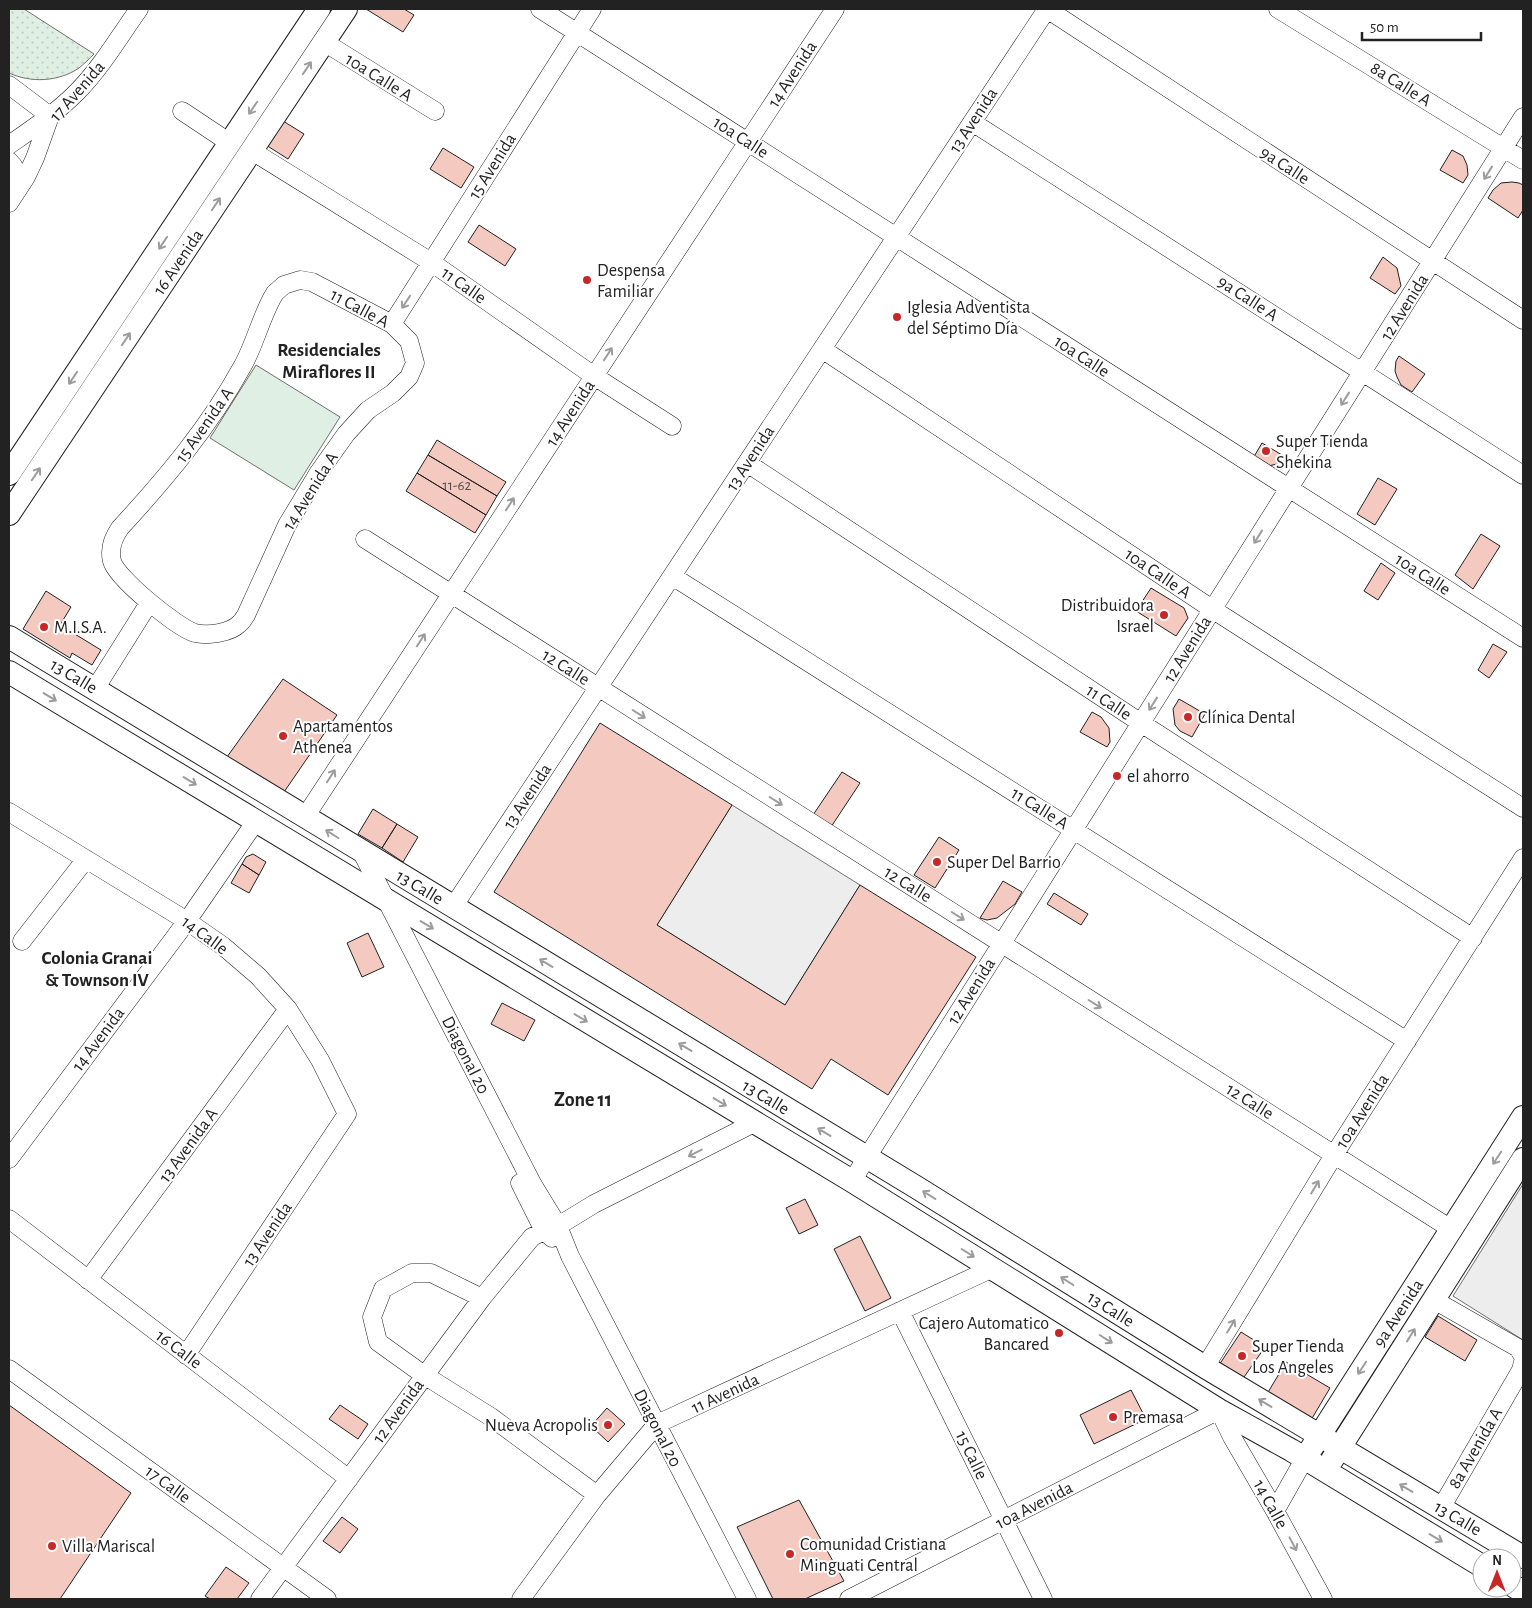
<svg xmlns="http://www.w3.org/2000/svg" width="1532" height="1608" font-family="'Alegreya Sans',sans-serif">
<defs>
<pattern id="park-dots" width="8" height="8" patternUnits="userSpaceOnUse" patternTransform="scale(1.25)"><rect width="8" height="8" fill="#e0efe3"/><path d="M2 2h.1M6 6h.1" fill="none" stroke="#c0cdc2" stroke-width="1.8" stroke-linecap="round"/></pattern>
</defs>
<rect width="100%" height="100%" fill="#fff"/>
<path fill="#e0efe3" stroke="#6f6f6f" d="M 256,365 L 340,417 L 294,490 L 210,438 Z"/>
<path fill="url(#park-dots)" stroke="#6f6f6f" d="M 9,9 L 24,9 L 94,54 C 89,59 84,64 79,68 C 58,82 31,83 9,73 Z"/>
<path fill="#ededed" stroke="#6f6f6f" d="M 732,805 L 860,885 L 785,1005 L 657,925 Z
M 1523,1184 L 1523,1340 L 1453,1296 Z"/>
<path fill="#f3c9c0" stroke="#222" d="M 366,9 L 404,9 L 414,15 L 403,32 Z
M 283,121 L 304,134 L 288,159 L 266,145 Z
M 443,148 L 474,167 L 461,188 L 430,169 Z
M 1452,150 L 1463,156 L 1467,165 L 1468,175 L 1463,183 L 1440,170 Z
M 1512,182 L 1519,183 L 1523,185 L 1523,210 L 1518,218 L 1488,198 L 1493,190 L 1501,183 Z
M 479,225 L 516,249 L 505,266 L 468,242 Z
M 1383,257 L 1397,268 L 1401,286 L 1395,294 L 1370,278 Z
M 1399,356 L 1425,374 L 1412,392 L 1401,385 L 1397,377 L 1395,371 L 1396,361 Z
M 437,440 L 506,482 L 497,496 L 428,455 Z
M 1262,443 L 1287,458 L 1282,463 L 1268,466 L 1252,460 Z
M 428,455 L 497,496 L 486,515 L 417,473 Z
M 417,473 L 486,515 L 475,533 L 406,491 Z
M 1378,478 L 1397,489 L 1375,525 L 1357,514 Z
M 1481,534 L 1500,546 L 1473,589 L 1455,575 Z
M 1381,563 L 1395,573 L 1378,600 L 1364,591 Z
M 1151,588 L 1184,608 L 1188,618 L 1176,636 L 1136,611 Z
M 46,591 L 71,607 L 60,625 L 101,650 L 92,665 L 72,653 L 70,658 L 23,629 Z
M 1493,644 L 1507,652 L 1489,678 L 1478,670 Z
M 283,679 L 337,715 L 284,792 L 227,757 Z
M 1179,699 L 1205,714 L 1192,737 L 1180,731 L 1175,725 L 1173,709 Z
M 1092,712 L 1101,717 L 1109,728 L 1110,742 L 1107,747 L 1080,732 Z
M 600,723 L 732,805 L 657,925 L 785,1005 L 860,885 L 976,957 L 888,1095 L 831,1059 L 812,1089 L 494,892 Z
M 842,772 L 860,783 L 831,827 L 813,815 Z
M 373,809 L 397,824 L 382,848 L 358,834 Z
M 397,824 L 418,837 L 403,862 L 382,848 Z
M 939,837 L 959,850 L 935,888 L 914,875 Z
M 253,854 L 266,862 L 259,875 L 242,864 L 246,857 Z
M 242,864 L 259,875 L 249,893 L 231,883 Z
M 1003,881 L 1022,892 L 1015,904 L 997,918 L 987,920 L 980,918 Z
M 1054,893 L 1088,914 L 1081,925 L 1047,904 Z
M 368,933 L 384,967 L 362,977 L 347,943 Z
M 502,1003 L 535,1020 L 524,1041 L 491,1024 Z
M 805,1199 L 818,1225 L 799,1234 L 786,1208 Z
M 860,1236 L 891,1298 L 865,1311 L 834,1249 Z
M 1438,1316 L 1477,1340 L 1465,1361 L 1425,1337 Z
M 1241,1332 L 1265,1347 L 1242,1380 L 1219,1365 Z
M 1286,1362 L 1330,1388 L 1311,1420 L 1267,1394 Z
M 1131,1390 L 1146,1419 L 1094,1444 L 1080,1415 Z
M 9,1405 L 131,1493 L 60,1599 L 9,1599 Z
M 340,1405 L 368,1424 L 358,1439 L 329,1419 Z
M 607,1408 L 625,1424 L 608,1442 L 591,1426 Z
M 799,1500 L 844,1581 L 805,1599 L 773,1599 L 737,1527 Z
M 342,1517 L 358,1529 L 340,1553 L 323,1541 Z
M 226,1567 L 249,1583 L 237,1599 L 210,1599 L 205,1596 Z"/>
<g fill="none" stroke-linecap="round" stroke-linejoin="round">
<defs>
<path id="minor" d="M 540,9 L 1523,638
M 1047,9 L 1523,320
M 1278,9 L 1523,160
M 324,42 L 435,111
M 9,85 L 50,116
M 182,111 L 230,143
M 972,122 L 1523,475
M 9,145 C 32,129 56,113 76,93 C 101,68 119,37 139,9
M 252,151 L 431,262 L 594,376 L 672,426
M 9,161 C 18,169 19,179 17,191
M 9,203 L 26,177 L 35,158 L 50,116
M 300,280 L 312,282 L 392,324 L 409,341 L 415,363 L 409,377 L 393,393 L 368,410 L 346,434 L 319,472 L 287,525 L 246,615 C 244,618 242,622 239,624 C 230,633 208,636 195,633 C 178,628 116,578 112,561 C 109,549 113,538 120,528 C 166,478 209,427 242,367 C 255,345 262,313 275,293 L 284,285 Z
M 392,324 L 592,9
M 822,349 L 1212,609 L 1523,808
M 747,463 L 1141,723 L 1473,938
M 365,539 L 1451,1229
M 672,576 L 1407,1041
M 95,689 L 149,603
M 9,812 L 187,921 L 223,946 L 258,976 L 288,1009 L 320,1060 L 347,1114 L 186,1355
M 305,817 L 835,9
M 362,853 L 533,1185 L 558,1226 L 570,1256 L 747,1599
M 453,907 L 1047,9
M 22,941 L 86,859
M 9,1159 L 187,921 L 256,821
M 852,1181 L 1523,117
M 520,1183 L 544,1231 L 552,1238
M 9,1219 L 349,1479
M 558,1226 L 594,1204 L 754,1123
M 88,1280 L 288,1009
M 482,1298 L 431,1273 L 412,1273 L 383,1289 L 372,1317 L 378,1342 L 424,1375 L 491,1417 L 597,1495
M 1434,1300 L 1518,1348 L 1523,1356
M 900,1311 L 1043,1599
M 1205,1367 L 1334,1155 L 1523,858
M 9,1369 L 327,1599
M 1441,1508 L 1521,1370 L 1523,1362
M 1275,1511 L 1305,1458
M 260,1599 L 482,1298 L 532,1237 L 544,1231
M 521,1599 L 597,1495 L 657,1424 L 993,1268
M 849,1599 L 1219,1410 L 1232,1437 L 1275,1511 L 1323,1599"/>
<path id="major" d="M 9,474 L 319,9
M 9,514 L 346,9
M 9,637 L 916,1187 L 1205,1367 L 1523,1557
M 9,672 L 852,1181 L 1219,1410 L 1291,1450 L 1482,1566
M 1311,1449 L 1523,1117
M 1332,1460 L 1523,1159
M 1512,1585 L 1523,1592"/>
</defs>
<use href="#minor" stroke="#222" stroke-width="19"/>
<use href="#major" stroke="#222" stroke-width="24"/>
<use href="#minor" stroke="#fff" stroke-width="18"/>
<use href="#major" stroke="#fff" stroke-width="22"/>
</g>
<defs><path id="oneway-shaft" d="M-6 0H5M1.5-3L5.5 0L1.5 3" fill="none" stroke-width="1.6" stroke-linecap="round" stroke-linejoin="round" transform="scale(1.25)"/></defs>
<g stroke="#9c9c9c">
<use href="#oneway-shaft" transform="translate(307 68) rotate(-56)"/>
<use href="#oneway-shaft" transform="translate(253 108) rotate(124)"/>
<use href="#oneway-shaft" transform="translate(1488 173) rotate(122)"/>
<use href="#oneway-shaft" transform="translate(216 204) rotate(-56)"/>
<use href="#oneway-shaft" transform="translate(163 243) rotate(124)"/>
<use href="#oneway-shaft" transform="translate(406 302) rotate(123)"/>
<use href="#oneway-shaft" transform="translate(126 339) rotate(-56)"/>
<use href="#oneway-shaft" transform="translate(608 354) rotate(-57)"/>
<use href="#oneway-shaft" transform="translate(73 378) rotate(124)"/>
<use href="#oneway-shaft" transform="translate(1345 399) rotate(122)"/>
<use href="#oneway-shaft" transform="translate(36 474) rotate(-56)"/>
<use href="#oneway-shaft" transform="translate(510 504) rotate(-57)"/>
<use href="#oneway-shaft" transform="translate(1258 537) rotate(122)"/>
<use href="#oneway-shaft" transform="translate(421 640) rotate(-57)"/>
<use href="#oneway-shaft" transform="translate(50 697) rotate(31)"/>
<use href="#oneway-shaft" transform="translate(1153 704) rotate(122)"/>
<use href="#oneway-shaft" transform="translate(639 714) rotate(32)"/>
<use href="#oneway-shaft" transform="translate(331 776) rotate(-57)"/>
<use href="#oneway-shaft" transform="translate(190 781) rotate(31)"/>
<use href="#oneway-shaft" transform="translate(776 801) rotate(32)"/>
<use href="#oneway-shaft" transform="translate(332 834) rotate(-148)"/>
<use href="#oneway-shaft" transform="translate(958 916) rotate(32)"/>
<use href="#oneway-shaft" transform="translate(427 925) rotate(31)"/>
<use href="#oneway-shaft" transform="translate(546 963) rotate(-149)"/>
<use href="#oneway-shaft" transform="translate(1095 1004) rotate(32)"/>
<use href="#oneway-shaft" transform="translate(581 1018) rotate(31)"/>
<use href="#oneway-shaft" transform="translate(685 1047) rotate(-149)"/>
<use href="#oneway-shaft" transform="translate(720 1102) rotate(31)"/>
<use href="#oneway-shaft" transform="translate(824 1132) rotate(-149)"/>
<use href="#oneway-shaft" transform="translate(695 1153) rotate(153)"/>
<use href="#oneway-shaft" transform="translate(1497 1158) rotate(123)"/>
<use href="#oneway-shaft" transform="translate(1315 1187) rotate(-59)"/>
<use href="#oneway-shaft" transform="translate(929 1195) rotate(-148)"/>
<use href="#oneway-shaft" transform="translate(968 1253) rotate(32)"/>
<use href="#oneway-shaft" transform="translate(1067 1281) rotate(-148)"/>
<use href="#oneway-shaft" transform="translate(1231 1326) rotate(-59)"/>
<use href="#oneway-shaft" transform="translate(1411 1335) rotate(-58)"/>
<use href="#oneway-shaft" transform="translate(1106 1339) rotate(32)"/>
<use href="#oneway-shaft" transform="translate(1362 1368) rotate(123)"/>
<use href="#oneway-shaft" transform="translate(1265 1403) rotate(-149)"/>
<use href="#oneway-shaft" transform="translate(1406 1488) rotate(-149)"/>
<use href="#oneway-shaft" transform="translate(1436 1538) rotate(31)"/>
<use href="#oneway-shaft" transform="translate(1293 1544) rotate(62)"/>
</g>
<g fill="#c62828" stroke="#fff" stroke-width="2">
<circle cx="587" cy="280" r="5"/>
<circle cx="897" cy="317" r="5"/>
<circle cx="1266" cy="451" r="5"/>
<circle cx="1164" cy="615" r="5"/>
<circle cx="44" cy="627" r="5"/>
<circle cx="1188" cy="717" r="5"/>
<circle cx="283" cy="736" r="5"/>
<circle cx="1117" cy="776" r="5"/>
<circle cx="937" cy="862" r="5"/>
<circle cx="1059" cy="1333" r="5"/>
<circle cx="1242" cy="1356" r="5"/>
<circle cx="1113" cy="1417" r="5"/>
<circle cx="608" cy="1425" r="5"/>
<circle cx="52" cy="1546" r="5"/>
<circle cx="790" cy="1554" r="5"/>
</g>
<g text-anchor="middle" stroke-width="4" stroke-linejoin="round" paint-order="stroke">
<g font-size="15" fill="#564c4a">
<text x="457" y="490">11-62</text>
</g>
<g font-size="18" fill="#222" stroke="#fff">
<text transform="translate(792 74) rotate(-57)" y="6">14 Avenida</text>
<text transform="translate(379 77) rotate(32)" y="6">10a Calle A</text>
<text transform="translate(1401 84) rotate(32)" y="6">8a Calle A</text>
<text transform="translate(77 91) rotate(-49)" y="6">17 Avenida</text>
<text transform="translate(973 120) rotate(-57)" y="6">13 Avenida</text>
<text transform="translate(741 137) rotate(33)" y="6">10a Calle</text>
<text transform="translate(1285 165) rotate(33)" y="6">9a Calle</text>
<text transform="translate(492 166) rotate(-58)" y="6">15 Avenida</text>
<text transform="translate(178 262) rotate(-56)" y="6">16 Avenida</text>
<text transform="translate(464 285) rotate(35)" y="6">11 Calle</text>
<text transform="translate(1248 298) rotate(33)" y="6">9a Calle A</text>
<text transform="translate(1404 307) rotate(-58)" y="6">12 Avenida</text>
<text transform="translate(360 308) rotate(28)" y="6">11 Calle A</text>
<text transform="translate(1082 356) rotate(33)" y="6">10a Calle</text>
<text transform="translate(570 413) rotate(-57)" y="6">14 Avenida</text>
<text transform="translate(204 425) rotate(-55)" y="6">15 Avenida A</text>
<text transform="translate(750 458) rotate(-57)" y="6">13 Avenida</text>
<text transform="translate(310 491) rotate(-58)" y="6">14 Avenida A</text>
<text transform="translate(1158 573) rotate(34)" y="6">10a Calle A</text>
<text transform="translate(1423 574) rotate(33)" y="6">10a Calle</text>
<text transform="translate(1187 649) rotate(-58)" y="6">12 Avenida</text>
<text transform="translate(566 667) rotate(32)" y="6">12 Calle</text>
<text transform="translate(74 676) rotate(31)" y="6">13 Calle</text>
<text transform="translate(1109 702) rotate(33)" y="6">11 Calle</text>
<text transform="translate(527 796) rotate(-57)" y="6">13 Avenida</text>
<text transform="translate(1040 808) rotate(32)" y="6">11 Calle A</text>
<text transform="translate(908 884) rotate(32)" y="6">12 Calle</text>
<text transform="translate(420 887) rotate(31)" y="6">13 Calle</text>
<text transform="translate(205 935) rotate(36)" y="6">14 Calle</text>
<text transform="translate(971 991) rotate(-58)" y="6">12 Avenida</text>
<text transform="translate(98 1039) rotate(-53)" y="6">14 Avenida</text>
<text transform="translate(466 1055) rotate(63)" y="6">Diagonal 20</text>
<text transform="translate(766 1097) rotate(31)" y="6">13 Calle</text>
<text transform="translate(1250 1101) rotate(32)" y="6">12 Calle</text>
<text transform="translate(1362 1111) rotate(-58)" y="6">10a Avenida</text>
<text transform="translate(188 1145) rotate(-54)" y="6">13 Avenida A</text>
<text transform="translate(267 1234) rotate(-56)" y="6">13 Avenida</text>
<text transform="translate(1111 1309) rotate(32)" y="6">13 Calle</text>
<text transform="translate(1398 1313) rotate(-57)" y="6">9a Avenida</text>
<text transform="translate(179 1349) rotate(37)" y="6">16 Calle</text>
<text transform="translate(725 1393) rotate(-25)" y="6">11 Avenida</text>
<text transform="translate(398 1411) rotate(-54)" y="6">12 Avenida</text>
<text transform="translate(658 1428) rotate(63)" y="6">Diagonal 20</text>
<text transform="translate(1475 1448) rotate(-60)" y="6">8a Avenida A</text>
<text transform="translate(972 1455) rotate(64)" y="6">15 Calle</text>
<text transform="translate(168 1484) rotate(36)" y="6">17 Calle</text>
<text transform="translate(1271 1504) rotate(61)" y="6">14 Calle</text>
<text transform="translate(1034 1505) rotate(-27)" y="6">10a Avenida</text>
<text transform="translate(1458 1518) rotate(30)" y="6">13 Calle</text>
</g>
<g font-size="18" fill="#222" stroke="#fff" text-anchor="start">
<text x="597" y="276">Despensa<tspan x="597" dy="21">Familiar</tspan></text>
<text x="907" y="313">Iglesia Adventista<tspan x="907" dy="21">del Séptimo Día</tspan></text>
<text x="1276" y="447">Super Tienda<tspan x="1276" dy="21">Shekina</tspan></text>
<text x="1154" y="611" text-anchor="end">Distribuidora<tspan x="1154" dy="21">Israel</tspan></text>
<text x="54" y="633">M.I.S.A.</text>
<text x="1198" y="723">Clínica Dental</text>
<text x="293" y="732">Apartamentos<tspan x="293" dy="21">Athenea</tspan></text>
<text x="1127" y="782">el ahorro</text>
<text x="947" y="868">Super Del Barrio</text>
<text x="1049" y="1329" text-anchor="end">Cajero Automatico<tspan x="1049" dy="21">Bancared</tspan></text>
<text x="1252" y="1352">Super Tienda<tspan x="1252" dy="21">Los Angeles</tspan></text>
<text x="1123" y="1423">Premasa</text>
<text x="598" y="1431" text-anchor="end">Nueva Acropolis</text>
<text x="800" y="1550">Comunidad Cristiana<tspan x="800" dy="21">Minguati Central</tspan></text>
<text x="62" y="1552">Villa Mariscal</text>
</g>
<g font-size="19" font-weight="bold" fill="#222" stroke="#fff">
<text x="329" y="356">Residenciales<tspan x="329" dy="22">Miraflores II</tspan></text>
<text x="97" y="964">Colonia Granai<tspan x="97" dy="22">&amp; Townson IV</tspan></text>
</g>
<g font-size="20" font-weight="bold" fill="#222" stroke="#fff">
<text x="583" y="1106">Zone 11</text>
</g>
</g>
<rect width="1532" height="1608" fill="none" stroke="#222222" stroke-width="20"/>
<g transform="translate(1497 1573)"><circle r="24" fill="#ffffff" stroke="#a7a7a7"/>
<path d="M0-4L9 19L0 12L-9 19Z" fill="#c62828"/>
<text y="-8" font-size="14" font-weight="bold" text-anchor="middle" fill="#222222">N</text>
</g>
<path d="M1362 32v8h119v-8" fill="none" stroke="#222222" stroke-width="2.5"/>
<text x="1370" y="32" font-size="15" fill="#222222" stroke="#ffffff" stroke-width="4" paint-order="stroke">50 m</text>
</svg>
